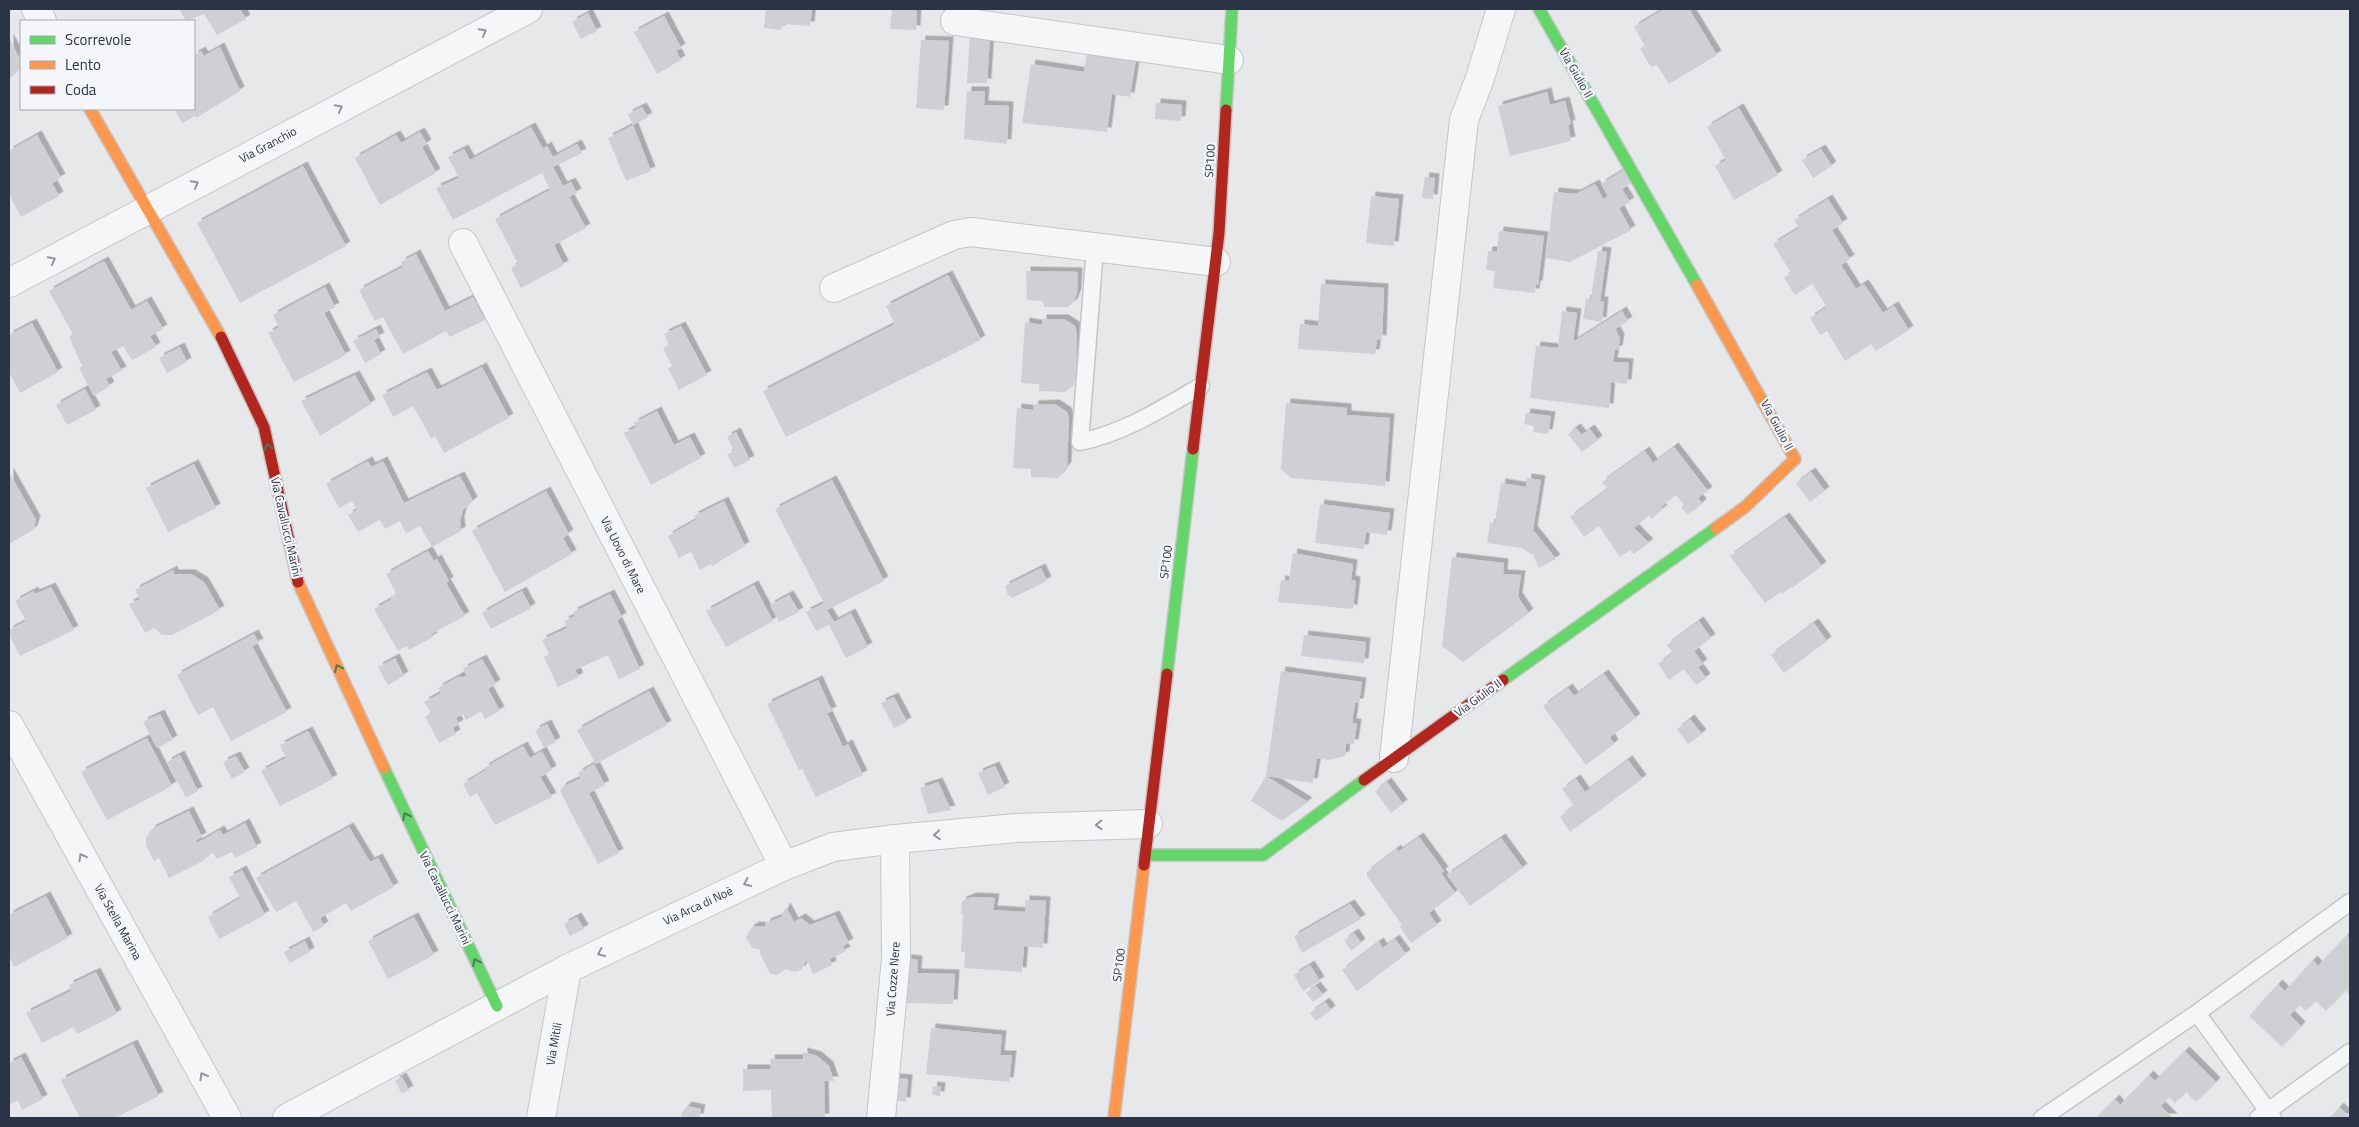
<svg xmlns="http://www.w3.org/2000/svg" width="2359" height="1127" font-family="'Titillium Web',sans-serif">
<defs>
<filter id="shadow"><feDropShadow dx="4.5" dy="-4.5" stdDeviation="0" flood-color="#0004"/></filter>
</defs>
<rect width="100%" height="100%" fill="#e6e8ea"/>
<path fill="#ced0d3" filter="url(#shadow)" d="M 179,9 L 240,9 L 246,19 L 217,35 L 204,14 L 186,21 Z
M 766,9 L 812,9 L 810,26 L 782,24 L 781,30 L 764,28 Z
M 892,9 L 917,11 L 916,30 L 890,29 Z
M 1664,9 L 1689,9 L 1717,55 L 1669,84 L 1657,65 L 1651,67 L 1640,49 L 1645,46 L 1634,27 Z
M 588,13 L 597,31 L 581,39 L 572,22 Z
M 664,16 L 681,48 L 676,51 L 681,60 L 657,74 L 634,32 Z
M 970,33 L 990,35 L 987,83 L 967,83 Z
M 9,38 L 21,61 L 21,68 L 9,79 Z
M 921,40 L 949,41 L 944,110 L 916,108 Z
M 220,47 L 240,91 L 196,118 L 195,116 L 182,123 L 174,109 L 194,109 L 194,55 L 201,51 L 204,56 Z
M 1087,52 L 1136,59 L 1130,97 L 1112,94 L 1107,132 L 1022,123 L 1031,64 L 1084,72 Z
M 967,91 L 985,91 L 984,105 L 1009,106 L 1007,144 L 964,139 Z
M 1547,92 L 1550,105 L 1565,101 L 1571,124 L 1568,125 L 1571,141 L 1510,156 L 1498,106 Z
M 1156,103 L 1182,105 L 1181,121 L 1155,119 Z
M 642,107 L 648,117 L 633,125 L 651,171 L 626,181 L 608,138 L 633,125 L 628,114 Z
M 1739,108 L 1778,175 L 1734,200 L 1715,166 L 1726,160 L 1707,127 Z
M 531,127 L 543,149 L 547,146 L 553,157 L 577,144 L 582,153 L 553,167 L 563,186 L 571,182 L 577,193 L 569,197 L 586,228 L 554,245 L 564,265 L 521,288 L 511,268 L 518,264 L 495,219 L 550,190 L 542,173 L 453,220 L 436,188 L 459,178 L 448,157 L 464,149 L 470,160 Z
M 420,132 L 427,144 L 422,147 L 436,173 L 380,205 L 355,158 L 396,135 L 401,143 Z
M 37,135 L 61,178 L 52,183 L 59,196 L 21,217 L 9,194 L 9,151 Z
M 1821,149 L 1832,166 L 1813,178 L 1802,160 Z
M 303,166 L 346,246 L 240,303 L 197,223 Z
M 1624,170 L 1632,182 L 1622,189 L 1630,202 L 1619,208 L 1631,230 L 1570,262 L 1546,258 L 1554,192 L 1576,194 L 1595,184 L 1603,199 L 1608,196 L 1601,184 Z
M 1425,177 L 1435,178 L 1433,199 L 1422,198 Z
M 1371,196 L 1399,199 L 1394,246 L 1366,243 Z
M 1828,199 L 1843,223 L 1832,230 L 1850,259 L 1841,265 L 1856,289 L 1864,284 L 1883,313 L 1894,306 L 1909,330 L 1876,351 L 1871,344 L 1845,361 L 1827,331 L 1820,335 L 1810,318 L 1827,307 L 1812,284 L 1795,295 L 1784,278 L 1791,273 L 1773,244 L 1799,228 L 1794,220 Z
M 1499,231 L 1544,236 L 1538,285 L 1536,285 L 1535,293 L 1493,288 L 1495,271 L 1486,270 L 1488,251 L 1497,251 Z
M 1598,251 L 1607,252 L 1600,301 L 1604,301 L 1602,322 L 1583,319 L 1586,299 L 1591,299 Z
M 416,254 L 445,311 L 473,297 L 485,320 L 450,337 L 446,331 L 403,354 L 383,317 L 375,321 L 359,290 L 403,267 L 401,262 Z
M 104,261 L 131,310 L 147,301 L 163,329 L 150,336 L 156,347 L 132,360 L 123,346 L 111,352 L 122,371 L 106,379 L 110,386 L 94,396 L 79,368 L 82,366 L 69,337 L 73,334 L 49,291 Z
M 1026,271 L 1078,272 L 1077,293 L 1073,303 L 1067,307 L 1044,307 L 1043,301 L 1027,300 Z
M 948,275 L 981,340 L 786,437 L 763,391 L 895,324 L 886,306 Z
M 1321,284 L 1384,288 L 1382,340 L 1377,339 L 1375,354 L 1298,349 L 1300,324 L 1318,326 Z
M 325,287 L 335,307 L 324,313 L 346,355 L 294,382 L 268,333 L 279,327 L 273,315 Z
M 1562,311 L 1577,313 L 1573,342 L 1622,311 L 1628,321 L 1615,329 L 1620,338 L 1618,350 L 1615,350 L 1613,362 L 1629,363 L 1627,384 L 1611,382 L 1609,408 L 1530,398 L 1536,346 L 1558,348 Z
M 1042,319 L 1064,319 L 1075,326 L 1077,333 L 1076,381 L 1066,392 L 1039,391 L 1039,384 L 1021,383 L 1025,322 L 1042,325 Z
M 32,323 L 58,372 L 20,393 L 9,372 L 9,335 Z
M 681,326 L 707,375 L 679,390 L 668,368 L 672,366 L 663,348 L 669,345 L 664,334 Z
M 376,329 L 380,337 L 374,340 L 381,354 L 365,363 L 353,341 Z
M 180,347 L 187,362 L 167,373 L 159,358 Z
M 482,367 L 509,418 L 444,453 L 435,436 L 431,438 L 413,406 L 393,417 L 382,395 L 427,372 L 437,390 Z
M 355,375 L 371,404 L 320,436 L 301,401 Z
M 85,389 L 96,410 L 67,425 L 56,405 Z
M 1286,403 L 1347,408 L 1347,415 L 1390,418 L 1385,486 L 1291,478 L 1281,469 Z
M 1055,404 L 1067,412 L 1069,418 L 1067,466 L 1058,478 L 1031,477 L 1031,469 L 1013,468 L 1017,408 L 1033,410 L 1034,405 Z
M 657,411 L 674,445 L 690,437 L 701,458 L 651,485 L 624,433 L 636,427 L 634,423 Z
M 1526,413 L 1551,416 L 1548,434 L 1533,432 L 1534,426 L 1524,424 Z
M 1576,428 L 1582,435 L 1590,429 L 1598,440 L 1582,452 L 1568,434 Z
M 736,432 L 750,460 L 734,468 L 727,454 L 734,451 L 727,437 Z
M 1674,447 L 1708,491 L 1698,498 L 1702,503 L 1695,510 L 1687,514 L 1681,507 L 1684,505 L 1676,495 L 1661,507 L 1663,509 L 1651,519 L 1649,515 L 1634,528 L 1649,543 L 1634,554 L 1630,550 L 1620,557 L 1599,526 L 1584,537 L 1570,517 L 1608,489 L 1602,482 L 1645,451 L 1653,463 Z
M 368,461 L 371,467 L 383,461 L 404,503 L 460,476 L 473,501 L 463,510 L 460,520 L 461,531 L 432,547 L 420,526 L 406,533 L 400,521 L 385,529 L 380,520 L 358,532 L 348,515 L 357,510 L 352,501 L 339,508 L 326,484 Z
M 194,464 L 216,508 L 168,532 L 146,488 Z
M 9,472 L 36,520 L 33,530 L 9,544 Z
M 1811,472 L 1825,491 L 1810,502 L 1796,483 Z
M 1527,478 L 1541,480 L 1533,530 L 1556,559 L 1539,568 L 1533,555 L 1522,548 L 1487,543 L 1490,523 L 1495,523 L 1501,483 L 1526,487 Z
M 832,480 L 884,581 L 827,610 L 834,622 L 851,613 L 868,647 L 846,658 L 829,625 L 816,631 L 806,612 L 824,603 L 775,509 Z
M 546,491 L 569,534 L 563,538 L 572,554 L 505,592 L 472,531 Z
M 724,501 L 745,546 L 712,566 L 711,564 L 700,570 L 691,552 L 679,558 L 668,536 L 696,520 L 694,516 Z
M 1320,504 L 1390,513 L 1387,535 L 1366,532 L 1364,549 L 1315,543 Z
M 1785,517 L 1822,566 L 1792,588 L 1791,587 L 1782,594 L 1781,592 L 1765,603 L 1730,556 Z
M 428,551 L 434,561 L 437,559 L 449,581 L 446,583 L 465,616 L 431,634 L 433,637 L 409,650 L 407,646 L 398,651 L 374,609 L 390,600 L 396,593 L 386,574 Z
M 1293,553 L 1353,564 L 1351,580 L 1356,581 L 1353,609 L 1278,602 L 1281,580 L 1289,581 Z
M 1452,557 L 1504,563 L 1503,574 L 1521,575 L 1518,597 L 1529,613 L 1463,662 L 1442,646 Z
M 1041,568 L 1047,581 L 1012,598 L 1008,595 L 1005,586 Z
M 173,570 L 174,574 L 191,574 L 204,582 L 220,610 L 172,635 L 162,635 L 154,628 L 145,633 L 129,604 L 140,599 L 135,590 Z
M 754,585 L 773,621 L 726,647 L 706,611 Z
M 51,587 L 74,630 L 20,656 L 9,635 L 9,630 L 26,621 L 15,601 L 34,591 L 35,594 Z
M 522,591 L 531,608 L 491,629 L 482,613 Z
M 610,594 L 622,617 L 617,620 L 640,669 L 619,679 L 608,655 L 575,670 L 579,677 L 558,687 L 544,657 L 549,654 L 542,640 L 567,628 L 564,621 L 575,616 L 573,612 Z
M 789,595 L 799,612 L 779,622 L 770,605 Z
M 1699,621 L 1711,638 L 1694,651 L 1703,664 L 1698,667 L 1706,678 L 1696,685 L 1684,669 L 1669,680 L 1658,664 L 1673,653 L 1667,645 Z
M 1814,623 L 1827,641 L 1784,673 L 1771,655 Z
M 254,634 L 259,643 L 252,646 L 287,712 L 231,741 L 213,707 L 198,715 L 177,675 Z
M 1304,635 L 1366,642 L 1364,663 L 1301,656 Z
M 395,658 L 404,676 L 388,685 L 378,667 Z
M 482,659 L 496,684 L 488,689 L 500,711 L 485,719 L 481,711 L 466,720 L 463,714 L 456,718 L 459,724 L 453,728 L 456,734 L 439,743 L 425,717 L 431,713 L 424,702 L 441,693 L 438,688 L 460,676 L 461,678 L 467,675 L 463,669 Z
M 1281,671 L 1362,682 L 1359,703 L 1355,703 L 1352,723 L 1357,723 L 1354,744 L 1346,743 L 1345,756 L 1328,760 L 1317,758 L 1313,783 L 1266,776 L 1308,802 L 1282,821 L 1251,801 L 1266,776 Z
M 1604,674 L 1636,718 L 1610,737 L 1614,744 L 1586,765 L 1543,706 L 1568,688 L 1574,696 Z
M 818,680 L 832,711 L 827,713 L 843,747 L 848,744 L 863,775 L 816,797 L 802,769 L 799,770 L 767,704 Z
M 649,691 L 667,725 L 596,764 L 577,730 Z
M 894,697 L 907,722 L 894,728 L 881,703 Z
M 160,714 L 173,740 L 157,748 L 143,722 Z
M 1690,719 L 1702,734 L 1688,744 L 1677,729 Z
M 547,724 L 556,742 L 544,748 L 535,730 Z
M 308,731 L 333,779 L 280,806 L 261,771 L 286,758 L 280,745 Z
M 147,738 L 172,786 L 107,820 L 81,772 Z
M 523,746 L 530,758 L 542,751 L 552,770 L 540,777 L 552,797 L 495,825 L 477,793 L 470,797 L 463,784 L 486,770 L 484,768 Z
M 180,755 L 198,791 L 186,798 L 167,762 Z
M 236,756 L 245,772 L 232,779 L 223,762 Z
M 1628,760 L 1642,779 L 1570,832 L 1560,817 L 1574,806 L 1562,789 L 1576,779 L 1585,792 Z
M 594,764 L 605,785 L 589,793 L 619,853 L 598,864 L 560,791 L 562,787 L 581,778 L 578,773 Z
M 995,766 L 1005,787 L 988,795 L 978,773 Z
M 938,782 L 951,810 L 928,814 L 920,788 Z
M 1387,782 L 1403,804 L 1391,813 L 1375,791 Z
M 189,811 L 202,837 L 196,840 L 197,843 L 220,830 L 223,835 L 245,823 L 257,847 L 235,858 L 232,852 L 217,859 L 213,853 L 204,858 L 205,860 L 169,878 L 159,858 L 154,861 L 146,845 L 146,838 L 152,829 Z
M 349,827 L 370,862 L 378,858 L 394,887 L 351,911 L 346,903 L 320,918 L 324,926 L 313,932 L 296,901 L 276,912 L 256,878 Z
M 1419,837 L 1444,871 L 1441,873 L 1455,893 L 1429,913 L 1437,925 L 1411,943 L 1400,927 L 1402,925 L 1367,876 L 1367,872 L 1397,849 L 1398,852 Z
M 1501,838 L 1523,868 L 1470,906 L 1447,875 Z
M 242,870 L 265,915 L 219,939 L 208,917 L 240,898 L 229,877 Z
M 46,896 L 68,938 L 14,967 L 9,956 L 9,915 Z
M 972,897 L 995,898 L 993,910 L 1025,912 L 1025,900 L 1046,901 L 1043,948 L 1024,946 L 1022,972 L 964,968 L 965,952 L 961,952 L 963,914 L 961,914 L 962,901 Z
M 1350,904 L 1361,919 L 1302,953 L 1294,936 Z
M 786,907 L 794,922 L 801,918 L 810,925 L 835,915 L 849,943 L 843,946 L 846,951 L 830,959 L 832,965 L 813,974 L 807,959 L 801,970 L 795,972 L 786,969 L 777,975 L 770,974 L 760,953 L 761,950 L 752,948 L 746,937 L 750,929 L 755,926 L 765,927 L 766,923 L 781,917 Z
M 414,917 L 434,955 L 388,979 L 368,941 Z
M 577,917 L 584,929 L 570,936 L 564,924 Z
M 1354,933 L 1361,943 L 1351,951 L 1344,940 Z
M 2347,935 L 2350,938 L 2350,995 L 2345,990 L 2326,1011 L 2315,1001 L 2306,1011 L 2299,1005 L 2290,1015 L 2301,1026 L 2282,1047 L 2249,1016 L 2278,984 L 2285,991 L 2313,960 L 2318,966 Z
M 1395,939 L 1406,954 L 1357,991 L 1342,970 L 1379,942 L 1383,948 Z
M 305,941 L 310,952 L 290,963 L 284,952 Z
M 907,959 L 918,960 L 917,973 L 955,974 L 953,1004 L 904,1003 Z
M 1310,965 L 1320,981 L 1303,991 L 1294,975 Z
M 96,972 L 117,1014 L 77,1034 L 74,1027 L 42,1043 L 26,1013 L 71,991 L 69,985 Z
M 1316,986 L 1323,995 L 1313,1002 L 1306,993 Z
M 1325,1002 L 1331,1010 L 1316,1021 L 1310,1013 Z
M 931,1028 L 1002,1035 L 1000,1055 L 1012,1055 L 1009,1082 L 926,1074 Z
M 133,1044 L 159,1096 L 115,1118 L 80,1118 L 61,1080 Z
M 2185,1051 L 2216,1082 L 2196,1102 L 2186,1092 L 2175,1103 L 2169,1097 L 2161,1106 L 2173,1118 L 2096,1118 L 2115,1099 L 2120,1105 L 2149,1075 L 2155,1081 Z
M 803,1052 L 817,1056 L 829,1066 L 834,1081 L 824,1081 L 825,1118 L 772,1118 L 771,1090 L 743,1091 L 743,1069 L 771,1069 L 770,1059 L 803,1059 Z
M 21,1057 L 43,1099 L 22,1110 L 18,1100 L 9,1105 L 9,1063 Z
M 402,1077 L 409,1090 L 402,1094 L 395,1081 Z
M 895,1078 L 908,1079 L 906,1102 L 893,1100 Z
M 933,1086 L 941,1087 L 940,1096 L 932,1095 Z
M 687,1106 L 701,1109 L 699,1118 L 682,1118 L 681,1114 Z
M 2339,1107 L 2350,1117 L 2350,1118 L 2330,1118 Z"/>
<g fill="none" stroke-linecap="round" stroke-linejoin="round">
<defs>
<path id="lane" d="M 1095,248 L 1080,442 C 1124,433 1163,408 1201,386
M 2197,1013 L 2273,1118
M 2042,1118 L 2197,1013 L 2350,902
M 2258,1118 L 2350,1052"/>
<path id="street" d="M 36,9 L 42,21
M 955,21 L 1229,60
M 463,243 L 784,866
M 9,283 L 528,9
M 834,288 L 954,235 L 971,232 L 1216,262
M 9,725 L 227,1118
M 1394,758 L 1464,120 L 1480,78 L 1501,9
M 287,1118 L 567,969 L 784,866 L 833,847 L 895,839 L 1017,828 L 1148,824
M 541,1118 L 567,969
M 881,1118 L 896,959 L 895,839"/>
<path id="fast" d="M 1539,9 L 1697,285
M 1226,110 L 1232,9
M 1167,674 L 1193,449
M 1503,680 L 1716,528
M 384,768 L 497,1006
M 1145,855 L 1263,855 L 1364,780"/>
<path id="slow" d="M 90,109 L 221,337
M 1697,285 L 1795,459 L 1745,507 L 1716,528
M 298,582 L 384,768
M 1114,1118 L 1144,865"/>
<path id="jam" d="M 221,337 L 264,427 L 298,582
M 1193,449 L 1219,233 L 1226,110
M 1364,780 L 1503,680
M 1144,865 L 1167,674"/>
</defs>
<use href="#lane" stroke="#c4c6c8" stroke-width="19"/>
<use href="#street" stroke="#c4c6c8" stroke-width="30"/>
<use href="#fast" stroke="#c4c6c8" stroke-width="14"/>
<use href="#slow" stroke="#c4c6c8" stroke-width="14"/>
<use href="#jam" stroke="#c4c6c8" stroke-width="14"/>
<use href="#lane" stroke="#f5f6f7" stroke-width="16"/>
<use href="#street" stroke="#f5f6f7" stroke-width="28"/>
<use href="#fast" stroke="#63d668" stroke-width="11"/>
<use href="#slow" stroke="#ff974d" stroke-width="11"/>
<use href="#jam" stroke="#b3261e" stroke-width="11"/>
</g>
<defs><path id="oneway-chevron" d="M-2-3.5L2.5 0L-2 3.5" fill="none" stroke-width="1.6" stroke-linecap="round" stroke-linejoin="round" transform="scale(1.25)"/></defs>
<g stroke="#90959e">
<use href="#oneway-chevron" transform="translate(483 32) rotate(-28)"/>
<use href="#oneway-chevron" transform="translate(339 108) rotate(-28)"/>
<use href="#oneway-chevron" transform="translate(195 184) rotate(-28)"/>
<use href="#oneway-chevron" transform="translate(52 260) rotate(-28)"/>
<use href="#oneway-chevron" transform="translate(1099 825) rotate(178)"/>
<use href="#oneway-chevron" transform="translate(937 835) rotate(175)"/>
<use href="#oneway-chevron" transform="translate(82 857) rotate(-119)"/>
<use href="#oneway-chevron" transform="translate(747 883) rotate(155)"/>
<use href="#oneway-chevron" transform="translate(601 953) rotate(155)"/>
<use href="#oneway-chevron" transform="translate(203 1076) rotate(-119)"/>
</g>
<g stroke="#447d55">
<use href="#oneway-chevron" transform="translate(268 447) rotate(-103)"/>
<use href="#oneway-chevron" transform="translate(338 668) rotate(-115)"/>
<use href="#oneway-chevron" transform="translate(406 816) rotate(-115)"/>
<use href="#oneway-chevron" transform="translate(476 962) rotate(-116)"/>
</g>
<g text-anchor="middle" stroke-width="4.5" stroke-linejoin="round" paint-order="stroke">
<g font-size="12" fill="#2b3445" stroke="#f4f6f9">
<text transform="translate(1576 73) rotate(60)" y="4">Via Giulio II</text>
<text transform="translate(268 145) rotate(-28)" y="4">Via Granchio</text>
<text transform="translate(1210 161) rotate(-87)" y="4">SP100</text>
<text transform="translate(1777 425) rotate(62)" y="4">Via Giulio II</text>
<text transform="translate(286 527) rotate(77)" y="4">Via Cavallucci Marini</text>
<text transform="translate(623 555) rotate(63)" y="4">Via Uovo di Mare</text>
<text transform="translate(1166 562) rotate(-83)" y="4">SP100</text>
<text transform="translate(1478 698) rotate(-36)" y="4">Via Giulio II</text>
<text transform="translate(445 898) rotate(64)" y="4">Via Cavallucci Marini</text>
<text transform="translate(698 906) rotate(-25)" y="4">Via Arca di Noè</text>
<text transform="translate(118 922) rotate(61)" y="4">Via Stella Marina</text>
<text transform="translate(1119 965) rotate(-83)" y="4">SP100</text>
<text transform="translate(893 979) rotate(-86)" y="4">Via Cozze Nere</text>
<text transform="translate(554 1044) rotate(-80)" y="4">Via Mitili</text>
</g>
</g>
<rect width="2359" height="1127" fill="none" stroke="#2b3445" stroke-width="20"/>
<rect x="20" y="20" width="175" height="90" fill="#f4f6f9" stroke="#a4a8b1"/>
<rect x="30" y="36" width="25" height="8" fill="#63d668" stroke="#a4a8b1"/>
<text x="65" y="45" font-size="15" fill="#2b3445">Scorrevole</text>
<rect x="30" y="61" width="25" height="8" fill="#ff974d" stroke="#a4a8b1"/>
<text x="65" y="70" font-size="15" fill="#2b3445">Lento</text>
<rect x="30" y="86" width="25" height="8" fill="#b3261e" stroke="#a4a8b1"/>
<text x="65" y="95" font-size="15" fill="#2b3445">Coda</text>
</svg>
